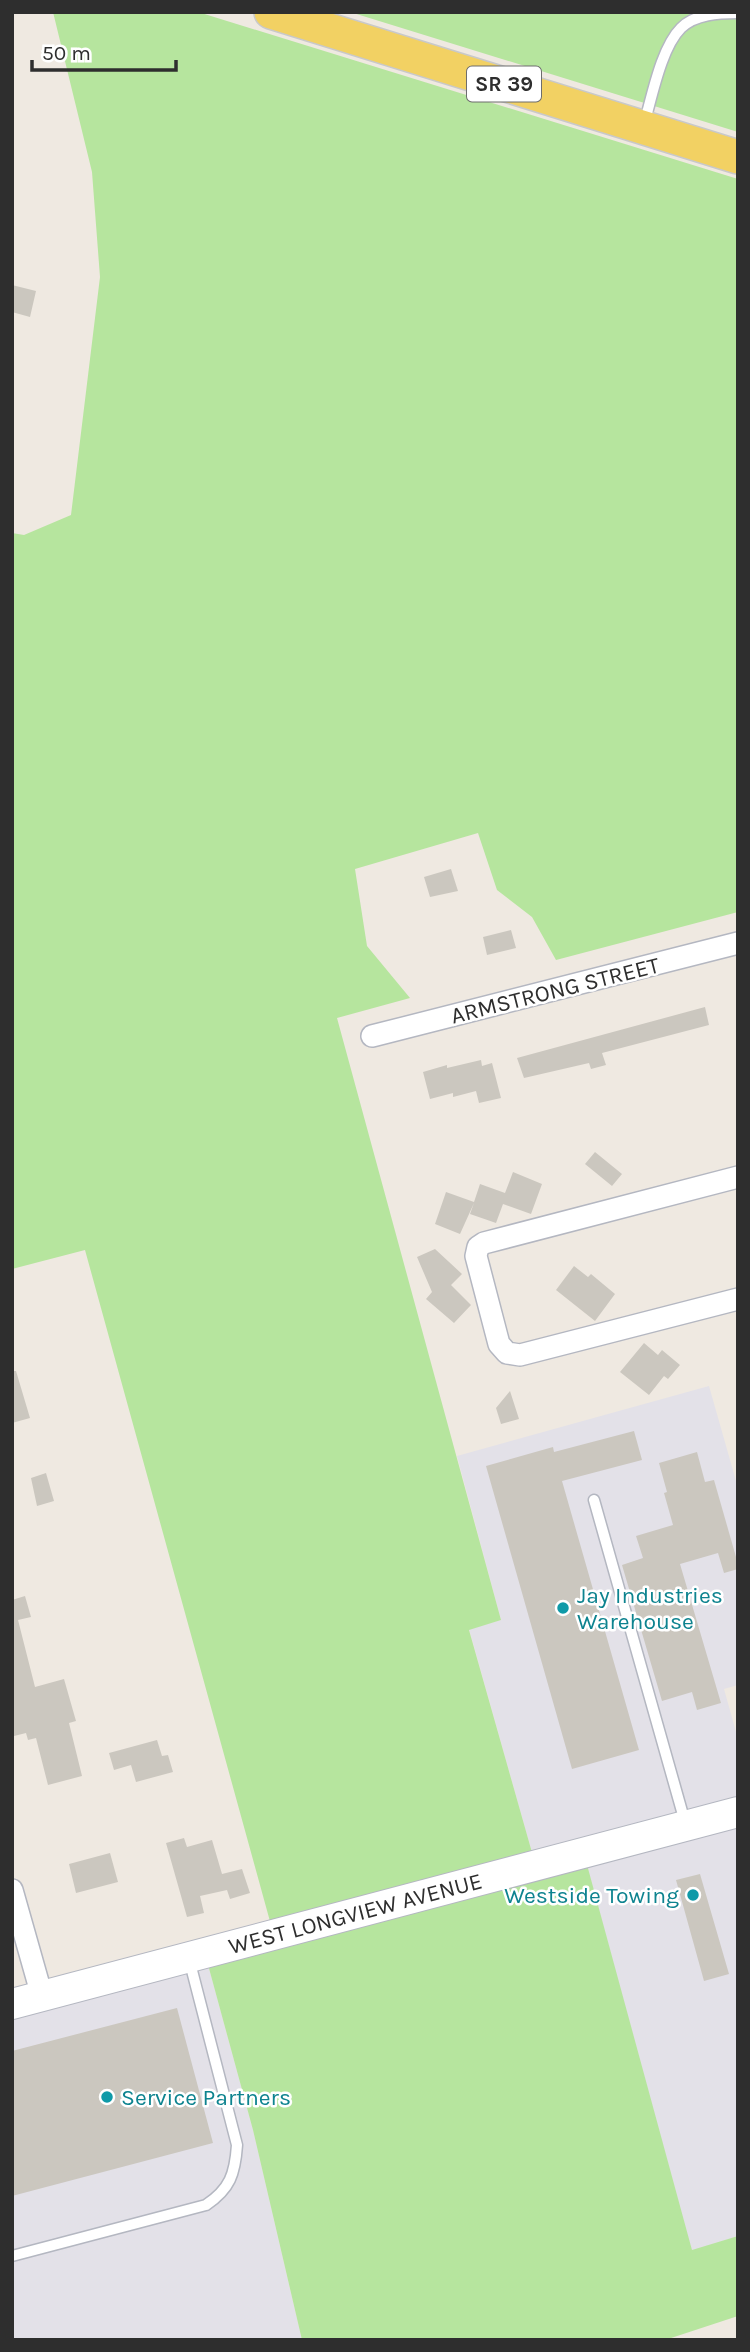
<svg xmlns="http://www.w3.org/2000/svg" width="750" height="2352" font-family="Karla,sans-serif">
<rect width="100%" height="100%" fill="#efe9e1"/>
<path fill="#e3e1e8" d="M 709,1386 L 738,1488 L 738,1685 L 724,1689 L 738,1739 L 738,2236 L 692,2251 L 581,1844 L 533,1856 L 469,1629 L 501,1620 L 457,1456 Z
M 207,1961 L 253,2130 L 302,2340 L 12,2340 L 12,2013 Z"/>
<path fill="#b6e59e" d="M 53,12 L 198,12 L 738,179 L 738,912 L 556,960 L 532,917 L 497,890 L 478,833 L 355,869 L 367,946 L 410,998 L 337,1018 L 501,1620 L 469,1630 L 533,1856 L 271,1925 L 85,1250 L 12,1269 L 12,533 L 24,535 L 71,515 L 100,277 L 92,172 Z
M 350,12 L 738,12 L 738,132 Z
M 586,1861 L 692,2250 L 738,2236 L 738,2316 L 665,2340 L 302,2340 L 253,2130 L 207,1961 Z"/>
<path fill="#cbc7bf" d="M 12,285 L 36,291 L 30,317 L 12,312 Z
M 451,869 L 458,891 L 430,897 L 424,877 Z
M 511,930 L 516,948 L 487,955 L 483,937 Z
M 705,1007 L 709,1025 L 602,1053 L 606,1065 L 591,1069 L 589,1063 L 524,1078 L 517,1058 Z
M 481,1060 L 482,1066 L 492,1063 L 501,1098 L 479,1103 L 476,1091 L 453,1097 L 453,1093 L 430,1099 L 423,1072 L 447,1065 L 447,1068 Z
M 595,1152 L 622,1174 L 612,1186 L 585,1164 Z
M 513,1172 L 542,1184 L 531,1214 L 503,1204 L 496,1223 L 470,1214 L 474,1203 L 460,1234 L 435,1224 L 446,1192 L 474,1202 L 480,1184 L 505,1193 Z
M 435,1249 L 462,1274 L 451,1285 L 471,1305 L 454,1323 L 426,1299 L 432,1292 L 417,1257 Z
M 574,1266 L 588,1277 L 591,1274 L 615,1294 L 595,1321 L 556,1290 Z
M 644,1343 L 658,1355 L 662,1350 L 680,1365 L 668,1379 L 664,1376 L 649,1395 L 620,1372 Z
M 12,1371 L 16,1371 L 30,1418 L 12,1423 Z
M 510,1391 L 519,1419 L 501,1424 L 496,1408 Z
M 634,1431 L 642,1460 L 562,1481 L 639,1750 L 572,1769 L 486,1466 L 553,1447 L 554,1452 Z
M 697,1452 L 705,1482 L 714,1480 L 738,1564 L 738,1569 L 724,1573 L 718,1553 L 680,1564 L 721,1703 L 697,1710 L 692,1692 L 662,1701 L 622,1565 L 643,1558 L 636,1536 L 673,1525 L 664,1493 L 667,1492 L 659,1463 Z
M 46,1473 L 54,1501 L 37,1506 L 31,1478 Z
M 25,1596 L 31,1617 L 18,1620 L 35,1687 L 64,1679 L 76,1721 L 69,1723 L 82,1776 L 48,1785 L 36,1738 L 28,1740 L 26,1733 L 14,1736 L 12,1728 L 12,1600 Z
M 157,1740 L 162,1756 L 168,1755 L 173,1772 L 136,1782 L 131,1765 L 114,1770 L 109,1753 Z
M 184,1838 L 187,1847 L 212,1840 L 222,1874 L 242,1869 L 250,1893 L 230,1899 L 227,1890 L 200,1896 L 204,1913 L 187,1917 L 166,1843 Z
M 110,1853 L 118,1882 L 76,1893 L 69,1864 Z
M 700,1874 L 729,1974 L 704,1981 L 676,1880 Z
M 177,2008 L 213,2143 L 12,2196 L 12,2051 Z"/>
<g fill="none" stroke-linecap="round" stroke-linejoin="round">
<defs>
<path id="lane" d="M 644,124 C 652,97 661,48 681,28 C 695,14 719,13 738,13
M 594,1500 L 685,1822
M 12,2256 L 206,2205 C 230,2189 235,2174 237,2145 L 189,1959"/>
<path id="street" d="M 372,1036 L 738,943
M 738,1177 L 484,1243 L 478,1247 L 476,1256 L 499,1344 L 507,1353 L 520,1355 L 738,1299
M 12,1890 L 42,1996"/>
<g id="secondary">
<path id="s1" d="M 12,2004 L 738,1812"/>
</g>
<path id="primary" d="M 271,12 L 738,157"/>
</defs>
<use href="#lane" stroke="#b4b7c1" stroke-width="13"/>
<use href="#street" stroke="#b4b7c1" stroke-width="24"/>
<use href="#secondary" stroke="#b4b7c1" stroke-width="32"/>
<use href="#primary" stroke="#c9c9c9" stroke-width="36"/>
<use href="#lane" stroke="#fff" stroke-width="10"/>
<use href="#street" stroke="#fff" stroke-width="21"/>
<use href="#secondary" stroke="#fff" stroke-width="30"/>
<use href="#primary" stroke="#f2d163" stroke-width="33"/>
</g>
<g fill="#0f9aa8" stroke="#fff" stroke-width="2.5">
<circle cx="563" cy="1608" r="7"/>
<circle cx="693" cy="1895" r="7"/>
<circle cx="107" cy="2097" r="7"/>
</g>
<g text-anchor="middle" stroke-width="5" stroke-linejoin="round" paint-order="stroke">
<rect fill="#fff" stroke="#6d6d6d" stroke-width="2" x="467" y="66.5" width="74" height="35" rx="5"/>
<g font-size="21" font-weight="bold" fill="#2e2e2e">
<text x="504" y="91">SR 39</text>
</g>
<g font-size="23" fill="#2e2e2e" stroke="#fff">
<text transform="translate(555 990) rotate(-14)" y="8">ARMSTRONG STREET</text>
<text dy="8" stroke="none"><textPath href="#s1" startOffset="355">WEST LONGVIEW AVENUE</textPath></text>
</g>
<g font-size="23" fill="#0d838f" stroke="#fff" text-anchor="start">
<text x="577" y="1603">Jay Industries<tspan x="577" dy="26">Warehouse</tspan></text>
<text x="679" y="1903" text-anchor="end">Westside Towing</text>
<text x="121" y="2105">Service Partners</text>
</g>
</g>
<rect width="750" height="2352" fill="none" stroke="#2e2e2e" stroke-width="28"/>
<path d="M32 60v10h144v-10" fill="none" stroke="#2e2e2e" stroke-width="3.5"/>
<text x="42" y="60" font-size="21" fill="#2e2e2e" stroke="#ffffff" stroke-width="5" paint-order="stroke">50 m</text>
</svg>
